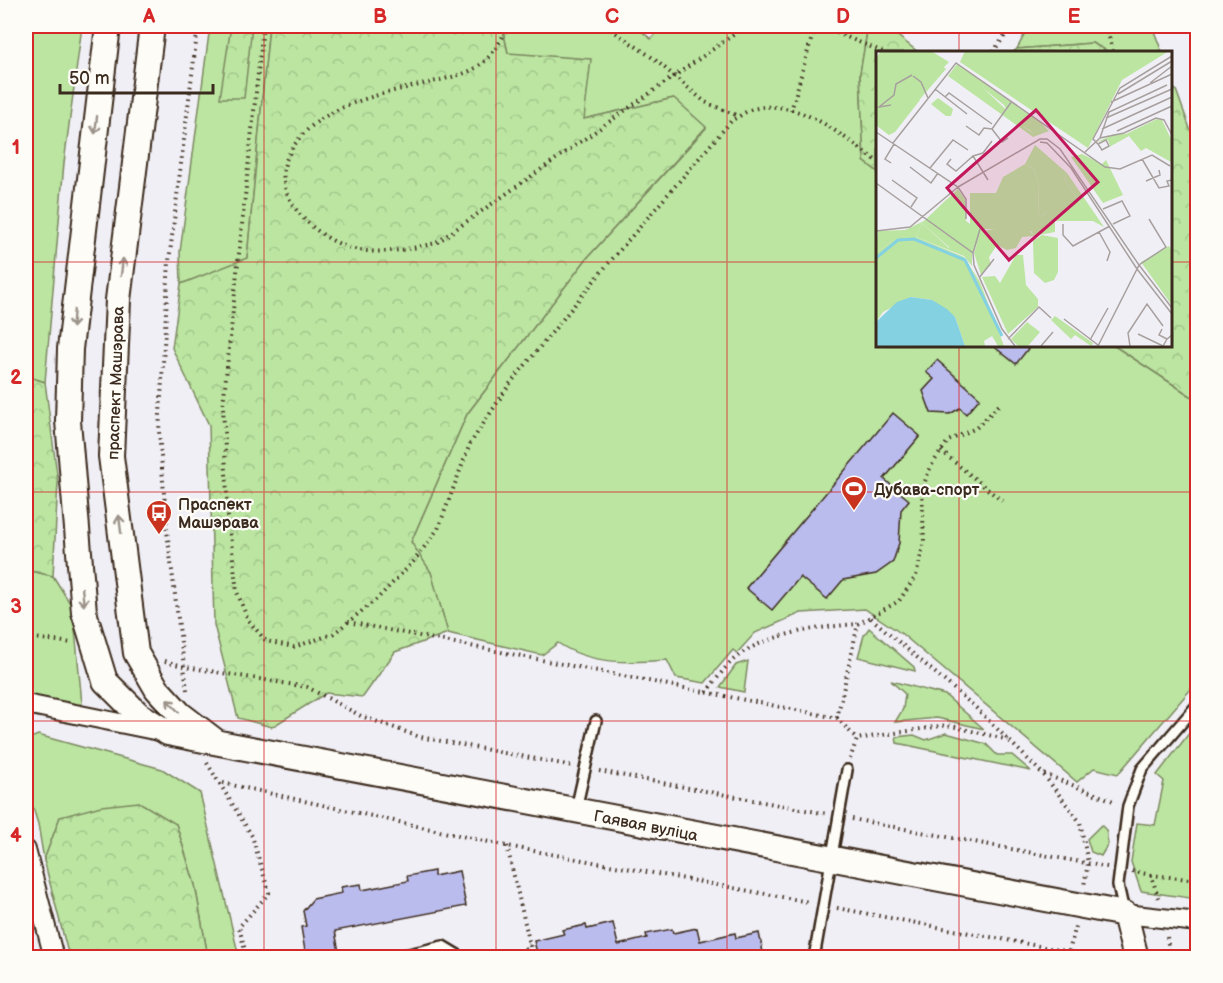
<svg xmlns="http://www.w3.org/2000/svg" width="1223" height="983" font-family="'Balsamiq Sans',sans-serif">
<defs>
<pattern id="forest-crowns" width="20" height="18" patternUnits="userSpaceOnUse" patternTransform="scale(1.5)"><rect width="20" height="18" fill="#bbe5a1"/><path d="M2 6a3 3 0 1 1 6 0M12 15a3 3 0 1 1 6 0" fill="none" stroke="#a2c58a"/></pattern>
</defs>
<rect width="100%" height="100%" fill="#f0eff5"/>
<filter id="ink" filterUnits="userSpaceOnUse"><feTurbulence type="fractalNoise" baseFrequency=".0167" numOctaves="2"/><feDisplacementMap in="SourceGraphic" scale="12" xChannelSelector="R" yChannelSelector="G"/><feConvolveMatrix kernelMatrix="1 2 1 2 8 2 1 2 1" color-interpolation-filters="sRGB"/></filter>
<g filter="url(#ink)">
<path fill="#bbe5a1" stroke="#7b8860" stroke-width="1.5" d="M 26,26 L 82,26 L 64,163 L 45,382 L 26,376 Z
M 210,26 L 269,26 L 247,259 L 181,284 L 180,252 Z
M 502,26 L 635,26 L 651,39 L 663,26 L 868,26 L 860,74 L 864,161 L 878,172 L 878,345 L 1113,345 L 1197,400 L 1197,682 L 1118,774 L 1094,768 L 1077,782 L 902,634 L 865,609 L 801,613 L 755,633 L 737,653 L 733,650 L 705,683 L 676,678 L 667,660 C 630,663 590,665 558,643 L 542,655 L 448,633 L 431,573 L 411,542 L 467,414 L 587,258 L 706,128 L 673,98 L 584,119 L 508,53 Z
M 1029,26 L 1152,26 L 1162,52 L 1109,52 L 1092,43 L 1017,49 Z
M 26,570 L 53,576 L 73,608 L 82,704 L 34,715 L 26,706 Z
M 869,628 L 914,667 L 915,671 L 858,657 L 864,635 Z
M 748,661 L 744,692 L 720,687 L 736,665 Z
M 891,681 L 945,695 L 984,729 L 937,718 L 895,722 L 903,709 L 905,694 Z
M 1197,723 L 1197,899 L 1141,891 L 1131,862 L 1137,823 L 1155,825 L 1164,781 L 1157,775 Z
M 946,733 L 986,744 L 997,755 L 1012,755 L 1031,771 L 897,743 L 896,737 L 914,735 L 926,740 Z
M 38,735 L 162,769 L 200,793 L 239,957 L 208,957 L 195,885 L 176,824 L 60,817 L 44,860 L 38,824 L 26,785 L 26,740 Z
M 1101,825 L 1106,830 L 1108,844 L 1101,856 L 1091,852 L 1087,839 Z"/>
<path fill="url(#forest-crowns)" stroke="#7b8860" stroke-width="1.5" d="M 231,26 L 252,26 L 244,98 L 220,98 Z
M 269,26 L 502,26 L 508,53 L 591,59 L 584,119 L 674,98 L 706,127 L 587,258 L 467,414 L 411,542 L 431,572 L 448,633 L 395,652 L 363,697 L 326,693 L 272,727 L 238,718 L 214,625 L 209,425 L 172,348 L 181,284 L 247,258 Z
M 868,26 L 885,26 L 918,52 L 878,52 L 878,172 L 864,161 L 860,73 Z
M 1092,43 L 1109,52 L 1013,52 L 1017,49 Z
M 1171,87 L 1176,90 L 1197,148 L 1197,400 L 1113,345 L 1170,345 Z
M 26,376 L 45,382 L 58,482 L 53,576 L 26,570 Z
M 139,802 L 176,824 L 195,885 L 208,957 L 69,957 L 44,860 L 60,817 L 101,806 Z"/>
<path fill="#bbbcee" stroke="#3b2a1e" stroke-width="1.5" d="M 992,345 L 1031,345 L 1016,364 Z
M 937,360 L 980,398 L 966,414 L 960,408 L 950,414 L 931,413 L 923,391 L 934,379 L 926,372 Z
M 893,413 L 920,436 L 884,479 L 909,500 L 901,510 L 899,543 L 893,562 L 876,574 L 843,580 L 827,599 L 800,577 L 772,610 L 746,588 Z
M 434,871 L 434,876 L 459,871 L 466,906 L 335,931 L 340,957 L 312,957 L 311,950 L 305,951 L 301,927 L 306,926 L 303,911 L 313,899 L 342,893 L 341,887 L 361,884 L 362,890 L 408,881 L 407,876 Z
M 613,923 L 618,945 L 647,938 L 646,934 L 672,929 L 673,933 L 697,928 L 700,941 L 735,933 L 736,938 L 759,933 L 764,957 L 538,957 L 534,941 L 564,934 L 562,930 L 586,925 L 587,929 Z"/>
<g fill="none" stroke-linecap="round" stroke-linejoin="round">
<defs>
<path id="service" d="M 576,809 L 596,721
M 1124,912 L 1118,885 L 1128,806 L 1142,769 L 1198,704
M 400,956 L 443,946 L 463,958
M 814,958 L 847,770"/>
<path id="minor" d="M 26,704 L 159,731
M 26,850 L 54,958
M 1125,914 L 1198,922"/>
<path id="secondary" d="M 108,26 L 70,349 L 68,421 L 84,612 L 105,681 L 138,714 L 168,733 L 188,737 L 1125,914 L 1136,958
M 152,26 L 118,300 L 111,456 L 136,653 L 157,689 L 180,714 L 214,740"/>
</defs>
<use href="#service" stroke="#3b2a1e" stroke-width="14"/>
<use href="#minor" stroke="#3b2a1e" stroke-width="22"/>
<use href="#secondary" stroke="#3b2a1e" stroke-width="28"/>
<path stroke="#3b2a1e" stroke-width="4" stroke-dasharray="1.5 4.5" stroke-linecap="butt" d="M 263,26 L 223,405 L 228,517 L 237,592 L 248,620 L 266,641 L 294,647 L 333,634 L 377,599 L 413,562 L 438,529 L 470,444 L 509,385 L 607,265 L 732,120 C 739,117 746,111 753,109 C 800,97 843,137 878,162
M 508,26 C 503,37 495,51 486,60 C 473,73 452,77 436,81 C 385,94 316,102 289,154 C 267,194 315,238 351,248 C 379,256 409,249 436,243 L 746,26
M 606,26 L 653,58 L 705,102 L 738,116
M 820,26 L 883,52
M 1106,26 L 1113,52
M 993,52 L 1012,26
M 791,111 L 815,26
M 941,451 L 1002,501
M 871,618 L 975,707 L 1043,774 L 1080,822 L 1088,863 L 1084,886
M 348,622 L 837,718 L 857,739
M 26,637 L 72,643
M 165,661 L 186,667 L 307,687 L 361,716 L 420,737 L 573,766
M 187,690 L 167,531 L 159,431 L 169,261 L 198,26
M 706,692 C 714,683 721,672 730,663 C 758,634 820,627 858,624
M 837,718 L 858,624 L 899,601 L 916,576 L 924,542 L 922,489 L 931,466 L 948,441 L 976,428 L 1001,403
M 850,759 L 857,739 L 947,725 L 1009,740
M 207,763 L 252,836 L 269,893 L 239,927 L 247,958
M 599,771 L 827,814
M 1044,774 L 1116,802
M 223,783 L 507,846 L 809,902
M 852,819 L 1107,867
M 507,846 L 533,958
M 1132,871 L 1151,875 L 1159,900
M 1151,875 L 1198,880
M 837,908 L 1102,958
M 1167,937 L 1170,958
M 1069,951 L 1076,926
M 517,958 L 529,944"/>
<use href="#service" stroke="#fdfcf7" stroke-width="9"/>
<use href="#minor" stroke="#fdfcf7" stroke-width="18"/>
<use href="#secondary" stroke="#fdfcf7" stroke-width="24"/>
</g>
<defs><path id="oneway-shaft" d="M-6 0H5M1.5-3L5.5 0L1.5 3" fill="none" stroke-width="1.6" stroke-linecap="round" stroke-linejoin="round" transform="scale(1.5)"/></defs>
<g stroke="#9c938a">
<use href="#oneway-shaft" transform="translate(96 125) rotate(97)"/>
<use href="#oneway-shaft" transform="translate(122 267) rotate(-83)"/>
<use href="#oneway-shaft" transform="translate(73 319) rotate(95)"/>
<use href="#oneway-shaft" transform="translate(120 524) rotate(-97)"/>
<use href="#oneway-shaft" transform="translate(83 597) rotate(84)"/>
<use href="#oneway-shaft" transform="translate(173 706) rotate(-134)"/>
</g>
</g>
<path fill="none" stroke="#d62828" stroke-width="1.5" stroke-opacity="0.55" d="M 264,26 L 264,958M 496,26 L 496,958M 727,26 L 727,958M 959,26 L 959,52M 26,262 L 878,262M 1170,262 L 1198,262M 959,345 L 959,958M 26,492 L 1198,492M 26,721 L 1198,721"/>
<defs>
<symbol id="stadium-pin" viewBox="-11 -11 22 30"><path d="M0 17L-7.5 6A9.5 9.5 0 1 1 7.5 6Z" fill="#c8321e" stroke="#fdfcf7"/><path d="M0-5a6.5 5 0 1 0 0 10a6.5 5 0 1 0 0-10ZM-3.5-1.8h7v3.6h-7Z" fill="#fff"/></symbol>
<symbol id="bus-pin" viewBox="-11 -11 22 30"><path d="M0 17L-7.5 6A9.5 9.5 0 1 1 7.5 6Z" fill="#c8321e" stroke="#fdfcf7"/><path d="M-5-6H5V4H4V6H2V4H-2V6H-4V4H-5ZM-3.5-4V0h7V-4ZM-3.5 1.2v1.5H-2V1.2ZM2 1.2v1.5H3.5V1.2Z" fill="#fff"/></symbol>
</defs>
<g fill-rule="evenodd">
<use href="#stadium-pin" x="839" y="474" width="30" height="40"/>
<use href="#bus-pin" x="144" y="498" width="30" height="40"/>
</g>
<g text-anchor="middle" stroke-width="4.5" stroke-linejoin="round" paint-order="stroke">
<g font-size="16" fill="#3b2a1e" stroke="#fdfcf7">
<text transform="translate(115 383) rotate(-88)" y="6">праспект Машэрава</text>
<text transform="translate(646 825) rotate(11)" y="6">Гаявая вуліца</text>
</g>
<g font-size="16" font-weight="bold" fill="#3b2a1e" stroke="#fdfcf7" text-anchor="start">
<text x="874" y="495">Дубава-спорт</text>
<text x="178" y="510">Праспект<tspan x="178" dy="18">Машэрава</tspan></text>
</g>
</g>
<g transform="translate(876 51)">
<rect width="296" height="296" fill="#f0eff5"/>
<path d="M 50,0 L 70,18 L 13,84 L 0,74 L 0,14 ZM 81,13 L 110,33 L 107,37 L 152,79 L 157,82 L 164,71 L 173,80 L 157,86 L 72,25 ZM 62,47 L 77,58 L 75,65 L 70,65 L 55,53 ZM 281,68 L 286,69 L 295,88 L 295,111 L 270,97 L 265,100 L 253,85 L 226,100 L 234,95 L 232,89 L 221,91 L 238,83 L 250,83 ZM 206,103 L 226,113 L 230,109 L 247,144 L 227,152 L 195,106 ZM 149,113 L 158,118 L 162,131 L 163,167 L 172,160 L 208,158 L 188,128 L 191,122 L 228,176 L 217,170 L 179,170 L 179,181 L 158,185 L 155,180 L 109,178 L 96,202 L 76,191 L 74,197 L 46,172 L 40,186 L 16,190 L 0,202 L 2,180 L 29,179 L 48,170 L 82,138 L 89,148 L 90,170 L 94,173 L 94,142 L 120,142 L 127,126 ZM 166,184 L 182,187 L 182,221 L 178,229 L 169,232 L 158,222 L 157,190 ZM 293,195 L 295,199 L 295,253 L 265,211 ZM 179,265 L 217,292 L 215,295 L 199,284 L 195,288 L 175,269 Z" fill="#bbe5a1"/>
<path d="M 5,0 L 55,0 L 73,11 L 58,26 L 51,1 L 37,5 L 0,52 L 0,7 ZM 89,0 L 293,0 L 246,29 L 212,97 L 84,11 ZM 109,33 L 164,71 L 164,79 L 157,82 L 135,66 L 128,54 L 107,37 ZM 38,47 L 44,49 L 19,81 L 13,84 L 3,76 L 10,74 L 11,64 L 22,62 ZM 159,94 L 191,122 L 188,128 L 208,158 L 203,163 L 188,164 L 182,160 L 175,164 L 172,160 L 163,167 L 162,131 L 158,118 L 149,113 ZM 71,148 L 91,177 L 100,178 L 96,199 L 60,172 L 59,160 ZM 46,172 L 73,197 L 76,190 L 96,202 L 96,215 L 88,205 L 40,186 ZM 149,174 L 158,185 L 146,186 L 140,197 L 131,199 L 121,194 L 113,206 L 115,214 L 105,224 L 98,202 L 105,180 ZM 140,204 L 147,204 L 150,234 L 162,248 L 162,256 L 132,283 L 106,226 L 119,225 L 124,232 ZM 151,271 L 164,281 L 152,295 L 142,295 L 135,288 Z" fill="#bbe5a1"/>
<path d="M 29,186 L 40,186 L 88,206 L 104,231 L 128,295 L 122,295 L 116,285 L 108,290 L 109,295 L 89,295 L 79,266 L 56,249 L 35,246 L 7,261 L 0,271 L 0,202 L 16,190 Z" fill="#bbe5a1"/>
<path d="M 35,246 L 56,249 L 71,258 L 79,266 L 89,295 L 0,295 L 0,271 L 21,251 Z" fill="#84d1e2"/>
<path fill="none" stroke="#84d1e2" stroke-width="3" d="M 0,207 L 22,189 L 38,188 L 89,209 L 126,285"/>
<path fill="none" stroke="#a8a09f" stroke-width="1.5" d="M 37,25 L 45,31 L 52,47M 274,32 L 296,15M 59,38 L 91,63M 242,43 L 296,10M 69,46 L 73,42 L 116,73M 235,51 L 296,23M 15,54 L 3,56 L 18,44 L 20,33 L 36,24M 230,67 L 296,38M 90,75 L 103,84 L 108,77 L 116,78 L 126,91 L 132,87M 116,78 L 136,50M 226,78 L 296,46M 241,80 L 296,55M 0,81 L 82,136 L 164,88 L 171,88 L 184,98 L 263,214 L 222,295M 224,87 L 233,61 L 291,34M 164,91 L 171,92 L 195,117 L 261,218M 17,92 L 80,12 L 229,116 L 244,118 L 276,104 L 294,115M 222,93 L 226,99 L 233,95 L 230,89 L 222,93 L 217,88 L 244,37 L 296,5M 209,101 L 224,87 L 248,82 L 280,67 L 288,69 L 296,84M 75,108 L 71,113 L 80,120 L 97,105M 266,108 L 283,137 L 293,135 L 291,130 L 296,129M 15,112 L 9,108 L 18,93M 34,116 L 55,132 L 62,122M 54,117 L 77,89 L 92,99M 16,129 L 41,147 L 35,156M 112,129 L 97,105 L 107,102 L 116,90M 270,130 L 284,124 L 283,119M 0,132 L 97,202 L 98,214 L 126,278 L 139,295M 227,158 L 246,150 L 254,165 L 237,173M 273,168 L 290,196 L 263,214 L 296,257M 187,173 L 187,184 L 197,195 L 234,175M 0,180 L 34,176 L 82,136 L 90,148 L 90,168M 223,181 L 234,201 L 231,210M 97,202 L 104,178M 261,218 L 296,263M 103,227 L 118,208M 188,268 L 222,294M 286,278 L 283,284 L 291,288 L 296,284M 262,283 L 287,295 L 291,288M 132,288 L 163,256 L 175,267M 214,289 L 232,257M 165,295 L 177,281M 254,295 L 252,282 L 271,253 L 287,275"/>
<path fill="#c2185b" fill-opacity="0.15" stroke="#c2185b" stroke-width="3" d="M 160,59 L 222,131 L 133,209 L 71,137 Z"/>
<rect width="296" height="296" fill="none" stroke="#3b2a1e" stroke-width="3"/>
</g>
<rect width="1223" height="983" fill="none" stroke="#fdfcf7" stroke-width="66"/>
<path d="M60 84v9h153v-9" fill="none" stroke="#3b2a1e" stroke-width="3"/>
<text x="69" y="84" font-size="18" fill="#3b2a1e" stroke="#fdfcf7" stroke-width="4.5" paint-order="stroke">50 m</text>
<rect x="33" y="33" width="1157" height="917" fill="none" stroke="#d62828" stroke-width="2"/>
<g font-size="20" text-anchor="middle" font-weight="bold" fill="#d62828">
<text x="149" y="23">A</text>
<text x="380" y="23">B</text>
<text x="612" y="23">C</text>
<text x="843" y="23">D</text>
<text x="1074" y="23">E</text>
<text x="16" y="154">1</text>
<text x="16" y="384">2</text>
<text x="16" y="613">3</text>
<text x="16" y="842">4</text>
</g>
</svg>
